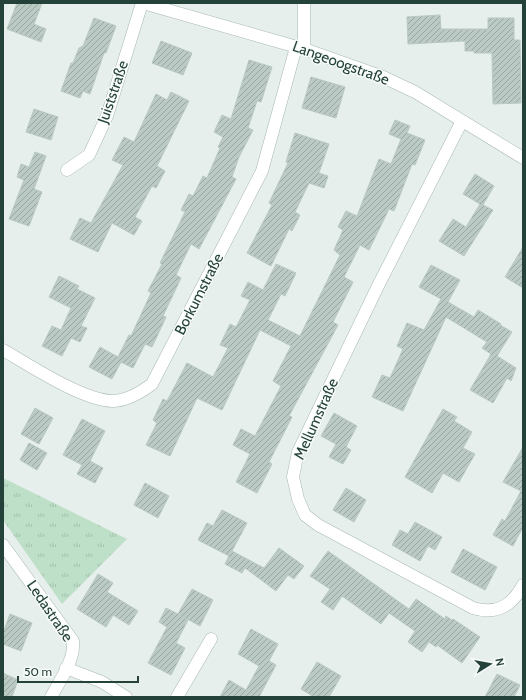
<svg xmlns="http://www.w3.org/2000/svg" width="526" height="700" font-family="Cabin,sans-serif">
<defs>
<pattern id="park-tufts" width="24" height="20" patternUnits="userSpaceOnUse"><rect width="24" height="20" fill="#bfe0c8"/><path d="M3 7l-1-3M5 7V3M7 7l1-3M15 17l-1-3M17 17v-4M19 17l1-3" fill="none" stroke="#a4c1ad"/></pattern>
<pattern id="building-hatch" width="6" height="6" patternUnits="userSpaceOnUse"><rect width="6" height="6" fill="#bbcac4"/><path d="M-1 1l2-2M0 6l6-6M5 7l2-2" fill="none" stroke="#98a6a0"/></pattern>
</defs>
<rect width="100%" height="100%" fill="#e6efeb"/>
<path fill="url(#park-tufts)" d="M 3,478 L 127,539 L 62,604 L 3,520 Z"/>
<path fill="url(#building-hatch)" stroke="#b8c9c2" d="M 17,3 L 42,3 L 34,24 L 46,29 L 41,42 L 7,29 Z
M 440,15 L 441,29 L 488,29 L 488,18 L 514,18 L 514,40 L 520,40 L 521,103 L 493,104 L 492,53 L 474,53 L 474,51 L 465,51 L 465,41 L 408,44 L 407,17 Z
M 94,18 L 116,26 L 106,53 L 104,53 L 90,94 L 83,91 L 80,98 L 61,91 L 71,63 L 73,63 L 79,48 L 83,46 Z
M 161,41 L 192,53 L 183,75 L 152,63 Z
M 249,60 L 272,67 L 261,102 L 257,101 L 248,128 L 253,130 L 239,157 L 232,177 L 236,179 L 199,249 L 191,244 L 176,275 L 181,278 L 163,316 L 166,317 L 152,347 L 145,344 L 133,368 L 121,362 L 112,379 L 89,367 L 100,347 L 118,357 L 129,335 L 131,336 L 151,293 L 148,291 L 162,264 L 160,263 L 185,212 L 181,210 L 189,194 L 193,196 L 203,176 L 207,178 L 220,148 L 218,147 L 223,137 L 214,132 L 222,115 L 231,119 Z
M 311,77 L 345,87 L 336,118 L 302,108 Z
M 171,92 L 189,101 L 157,166 L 165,171 L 156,188 L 152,186 L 135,217 L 142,221 L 134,235 L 112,223 L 98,252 L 70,239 L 80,218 L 91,223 L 123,165 L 112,160 L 124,137 L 134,142 L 156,94 L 167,100 Z
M 34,109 L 58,117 L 51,140 L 26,132 Z
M 395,120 L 410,126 L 407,133 L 425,140 L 415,165 L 412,164 L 394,211 L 389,209 L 369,250 L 360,245 L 344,277 L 353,282 L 333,322 L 338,325 L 289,416 L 292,417 L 269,462 L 272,464 L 257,493 L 236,482 L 250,454 L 233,445 L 241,429 L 255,436 L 281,386 L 273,381 L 291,346 L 260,330 L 222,410 L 197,398 L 170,456 L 146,445 L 157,423 L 153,420 L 163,399 L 167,401 L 187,363 L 213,377 L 228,348 L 220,345 L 230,324 L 236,327 L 250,300 L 241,296 L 248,282 L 263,290 L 276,264 L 296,273 L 285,296 L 281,294 L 268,320 L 300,336 L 340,255 L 334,250 L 343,230 L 338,227 L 346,211 L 357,216 L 379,159 L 391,164 L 401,139 L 389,134 Z
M 295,133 L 329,144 L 319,173 L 328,176 L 324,188 L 309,183 L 295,212 L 300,215 L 292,231 L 289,229 L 271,266 L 247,253 L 272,205 L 269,203 L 288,163 L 286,162 Z
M 35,152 L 46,156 L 34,189 L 42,192 L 29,226 L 9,219 L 24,180 L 17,177 L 21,164 L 29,167 Z
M 475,174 L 494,186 L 483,205 L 493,210 L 464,256 L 439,241 L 453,219 L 466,227 L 480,204 L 463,194 Z
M 523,247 L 523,288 L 505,277 Z
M 431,265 L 460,280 L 448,302 L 474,317 L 478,310 L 501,324 L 500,325 L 512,332 L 497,356 L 516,368 L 511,381 L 507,378 L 493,403 L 470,390 L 491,354 L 482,348 L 487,342 L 446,317 L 403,411 L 372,397 L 382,375 L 390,378 L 403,349 L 397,346 L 407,323 L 424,330 L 441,299 L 419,287 Z
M 59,276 L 79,286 L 77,289 L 95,298 L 81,326 L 87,328 L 80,342 L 71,338 L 62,356 L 42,346 L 52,326 L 61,330 L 71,308 L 49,297 Z
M 35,408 L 53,418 L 39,444 L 21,434 Z
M 443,409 L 457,417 L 454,421 L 472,432 L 463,448 L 475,454 L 459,482 L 443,473 L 432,493 L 405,477 Z
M 334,413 L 357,426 L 346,447 L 351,450 L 343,464 L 329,457 L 336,444 L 321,436 Z
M 82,419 L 105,431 L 90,461 L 103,468 L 95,483 L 77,474 L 82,465 L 63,455 Z
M 29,443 L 47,453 L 37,470 L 20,460 Z
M 523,447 L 523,527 L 513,546 L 493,535 L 502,519 L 505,521 L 521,491 L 503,482 Z
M 145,483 L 169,496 L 158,518 L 134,505 Z
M 346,488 L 366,500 L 354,522 L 333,510 Z
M 222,510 L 247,523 L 232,551 L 264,568 L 279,548 L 304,566 L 294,579 L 288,575 L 276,591 L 245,568 L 242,573 L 225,564 L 229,556 L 198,540 L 207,523 L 213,526 Z
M 415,522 L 442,537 L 435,550 L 428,546 L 420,561 L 392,545 L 400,530 L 408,534 Z
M 463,549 L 497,567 L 485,590 L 451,572 Z
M 328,551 L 409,609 L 416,599 L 445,619 L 446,616 L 452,620 L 453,619 L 480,637 L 462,663 L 437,645 L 436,647 L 429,642 L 422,652 L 408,642 L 415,631 L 389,613 L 381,624 L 342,596 L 333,610 L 321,602 L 330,589 L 310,576 Z
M 98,574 L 113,583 L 107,592 L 138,611 L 129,625 L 113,615 L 106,627 L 77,609 Z
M 192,589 L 213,600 L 200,626 L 180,615 L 188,620 L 176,643 L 185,648 L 171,675 L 148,663 L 167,627 L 159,622 L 166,608 L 178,614 Z
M 10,614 L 32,623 L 21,651 L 3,644 L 3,633 Z
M 251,629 L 278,644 L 269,661 L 276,665 L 259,697 L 220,697 L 229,680 L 246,690 L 259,666 L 238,654 Z
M 317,662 L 341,676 L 329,697 L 314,697 L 301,689 Z
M 3,673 L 18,680 L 12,697 L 3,697 Z
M 497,674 L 520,685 L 514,697 L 485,697 Z"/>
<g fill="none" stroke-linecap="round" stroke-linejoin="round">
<defs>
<path id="street" d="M 143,3 L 304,49 L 383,77 L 415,92 L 523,158
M 304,49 L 304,3
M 462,121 L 377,288 L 298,452 L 293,477 L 298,499 L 305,515 L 318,525 L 473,608 C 496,615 512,606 523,585
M 67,170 L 89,155 L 107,116 L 142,3
M 3,350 C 31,366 82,400 112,401 C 127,401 140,393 152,384 L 262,171 L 296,47
M 3,545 L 73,641 C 75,660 60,680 51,697
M 66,668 L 102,682 L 126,697
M 177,697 L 211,639"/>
</defs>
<use href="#street" stroke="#a8b8b2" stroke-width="13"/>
<use href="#street" stroke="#fff" stroke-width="12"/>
</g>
<g text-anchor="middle" stroke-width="3" stroke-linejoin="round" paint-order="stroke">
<g font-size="15" fill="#24423a" stroke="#f7fbf9">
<text transform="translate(341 63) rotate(20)" y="5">Langeoogstraße</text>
<text transform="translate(113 92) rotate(-71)" y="5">Juiststraße</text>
<text transform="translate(199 294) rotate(-63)" y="5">Borkumstraße</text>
<text transform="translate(316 419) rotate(-66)" y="5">Mellumstraße</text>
<text transform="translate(50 611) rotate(56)" y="5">Ledastraße</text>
</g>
</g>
<rect width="526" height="700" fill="none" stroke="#24423a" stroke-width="8"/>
<g transform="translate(490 664) rotate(79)" stroke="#f7fbf9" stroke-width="3" paint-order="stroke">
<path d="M0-3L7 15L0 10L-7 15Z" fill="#24423a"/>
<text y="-6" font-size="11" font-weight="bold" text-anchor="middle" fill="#24423a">N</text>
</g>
<path d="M18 676v6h120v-6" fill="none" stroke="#24423a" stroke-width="2"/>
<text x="24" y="676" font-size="12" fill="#24423a" stroke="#f7fbf9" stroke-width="3" paint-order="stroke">50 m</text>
</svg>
